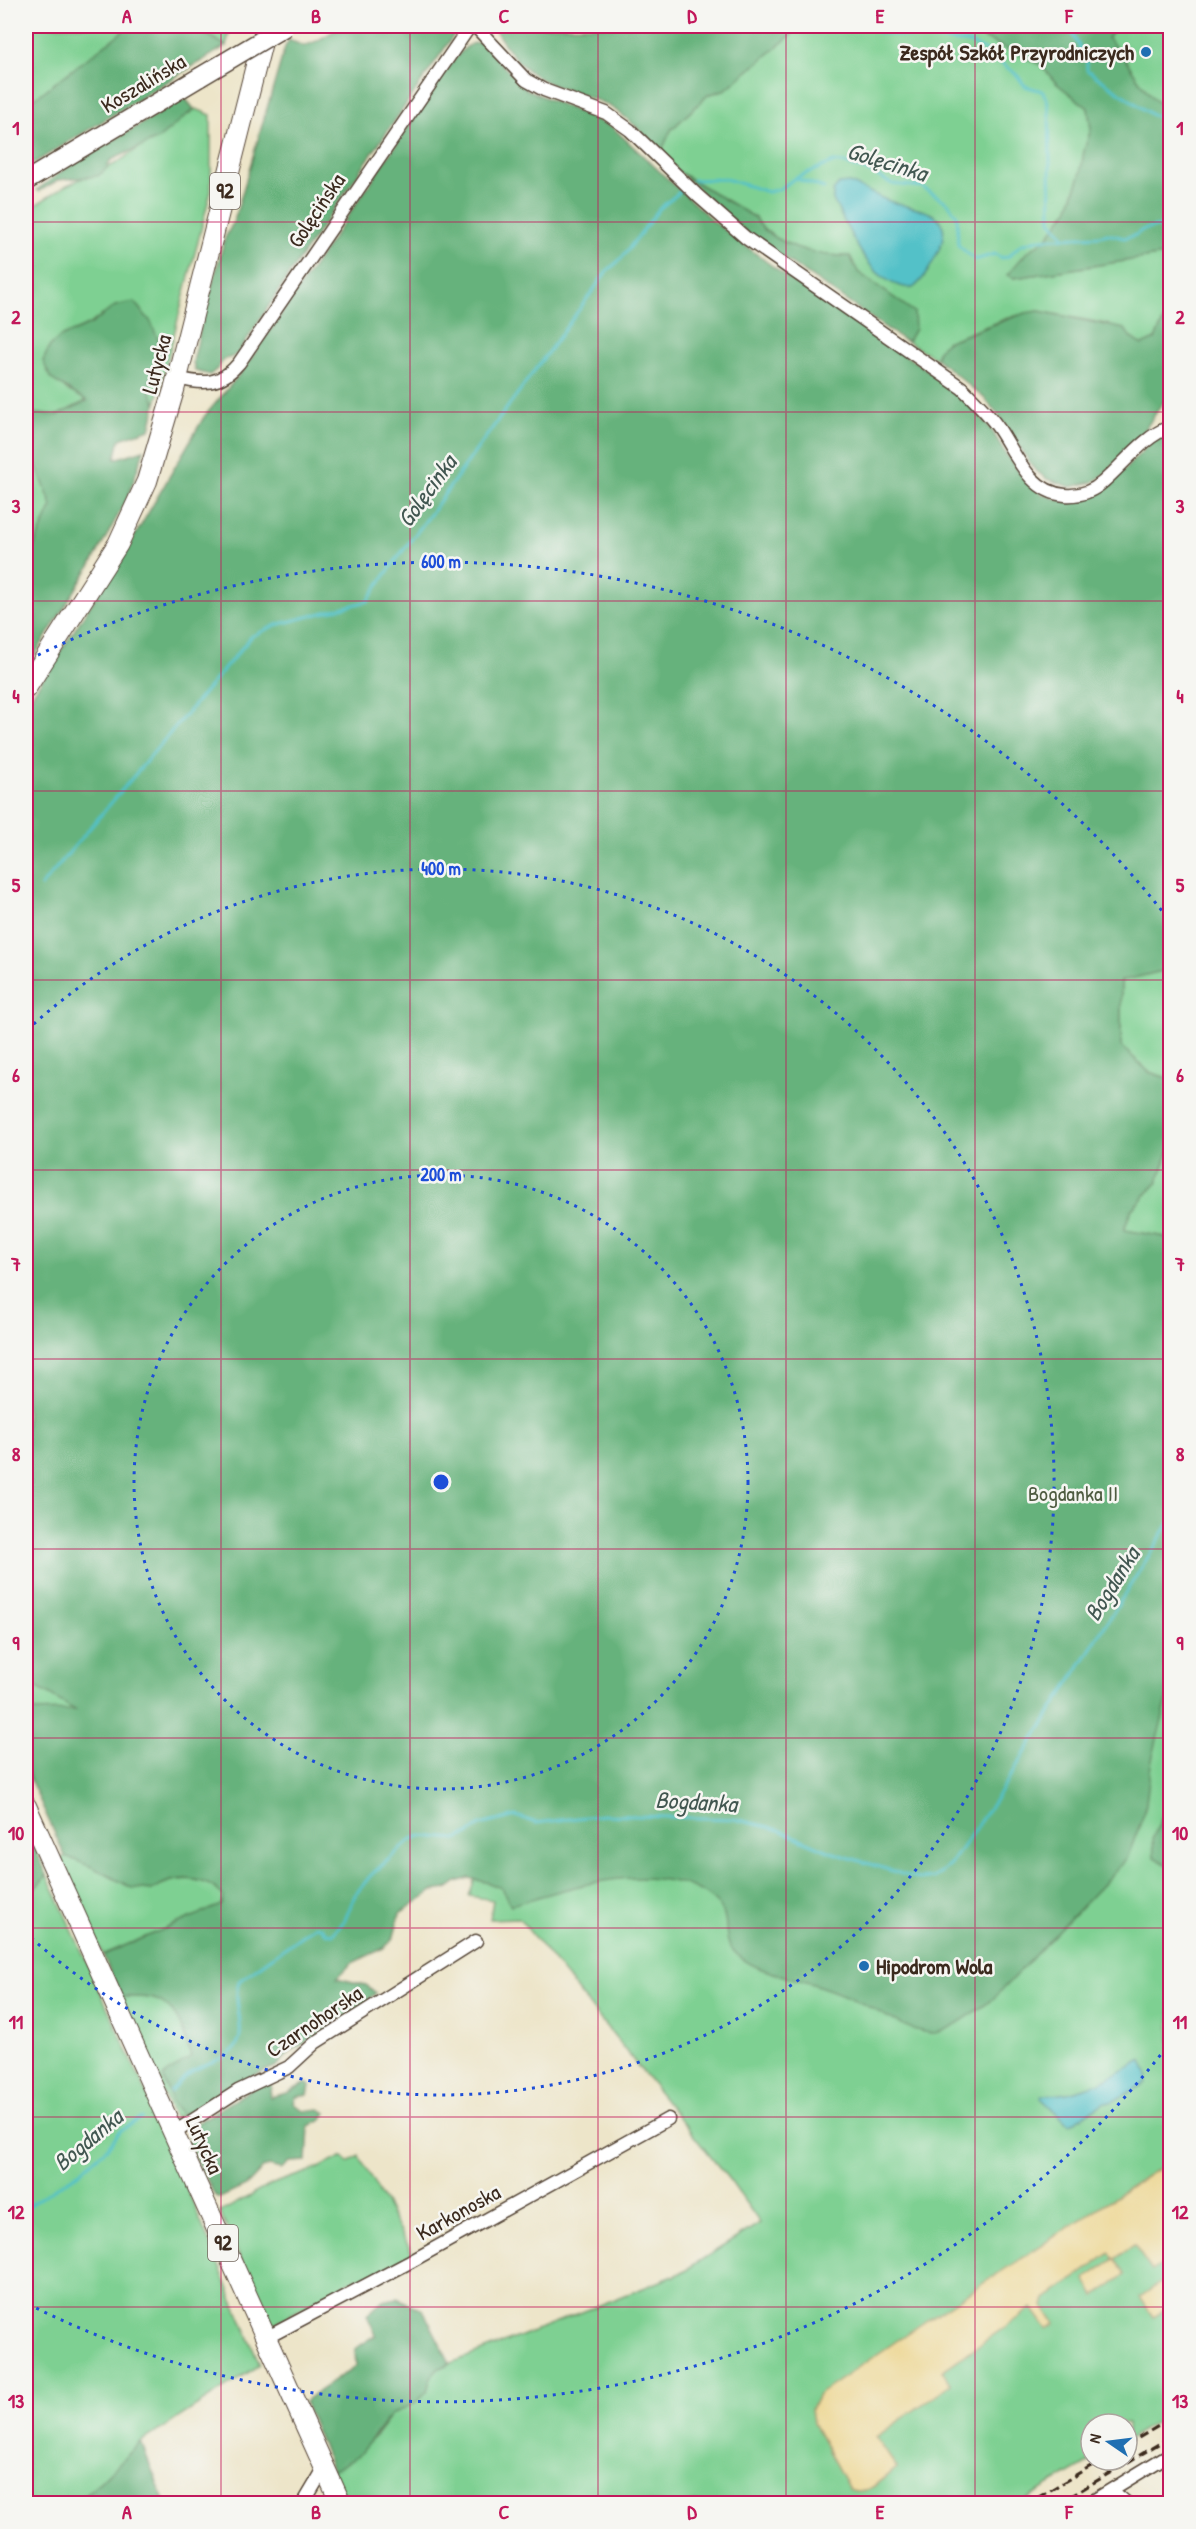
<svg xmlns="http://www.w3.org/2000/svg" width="1196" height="2529" font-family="'Patrick Hand',sans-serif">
<rect width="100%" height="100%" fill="#f6f6f2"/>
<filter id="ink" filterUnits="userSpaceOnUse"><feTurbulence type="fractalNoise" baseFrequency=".0167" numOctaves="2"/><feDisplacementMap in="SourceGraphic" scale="12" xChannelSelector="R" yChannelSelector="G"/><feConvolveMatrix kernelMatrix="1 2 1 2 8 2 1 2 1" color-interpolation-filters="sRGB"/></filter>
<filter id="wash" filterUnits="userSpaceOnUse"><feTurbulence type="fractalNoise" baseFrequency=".008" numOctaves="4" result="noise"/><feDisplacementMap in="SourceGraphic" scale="24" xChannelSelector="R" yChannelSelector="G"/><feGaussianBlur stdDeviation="1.35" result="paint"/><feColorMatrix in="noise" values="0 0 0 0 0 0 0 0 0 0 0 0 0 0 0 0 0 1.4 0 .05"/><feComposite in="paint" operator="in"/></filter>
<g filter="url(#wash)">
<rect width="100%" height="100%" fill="#ede5c9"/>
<path fill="#7ed092" stroke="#5c7d58" stroke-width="1.5" d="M 26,26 L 130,26 L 26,105 Z
M 193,26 L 231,26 L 226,46 Z
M 802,26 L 958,26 L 1041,65 L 1056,83 L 1088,108 L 1091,129 L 1084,151 L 1080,176 L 1068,210 L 1046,239 L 1027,252 L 1014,278 L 1170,254 L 1170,307 L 1155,339 L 1142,345 L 1107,324 L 1039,311 L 1010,317 L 946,342 L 937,352 L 937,359 L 902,339 L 913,312 L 858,272 L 850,256 C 819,257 771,245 754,217 L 679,172 L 661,152 L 671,130 L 708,95 L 726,89 Z
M 1118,26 L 1170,26 L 1170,111 C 1141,95 1131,60 1107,38 Z
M 196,109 L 211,115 L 211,191 L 156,404 L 149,388 L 161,347 L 102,315 C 78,336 57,328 43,361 L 66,390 L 88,400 L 58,415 L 26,413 L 26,211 L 67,185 L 115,164 Z
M 28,443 L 52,506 L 26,564 L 26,444 Z
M 1170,966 L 1170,1079 L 1149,1072 L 1121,1046 L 1121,981 L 1162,971 Z
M 1170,1147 L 1170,1244 L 1165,1237 L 1124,1230 L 1131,1210 L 1158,1182 Z
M 1170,1355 L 1170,2414 L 1127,2440 L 1127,2424 L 1091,2424 L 1091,2460 L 1093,2460 L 1019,2503 L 346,2503 L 332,2471 L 374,2438 L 391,2415 L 439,2368 L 679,2274 L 760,2223 L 731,2182 L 519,1918 L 490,1919 L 493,1900 L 469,1896 L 477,1872 L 206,1842 L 88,1865 L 152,1890 C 174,1875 204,1875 224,1896 L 222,1905 L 103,1955 L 61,1859 L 65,1856 L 87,1864 L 75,1807 L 26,1699 L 26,1654 Z
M 47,1875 L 157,2116 L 260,2365 L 141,2442 L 78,2503 L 26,2503 L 26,1898 Z
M 120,1996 C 131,1998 144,1996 154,1999 C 180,2007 184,2035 191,2057 L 172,2103 L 181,2115 L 174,2118 Z
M 343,2156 L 348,2163 L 359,2156 L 414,2256 L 364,2281 L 357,2278 L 270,2326 L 220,2212 L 270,2185 L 321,2167 Z"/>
<path fill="#66b27c" stroke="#506e4d" stroke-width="1.5" d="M 130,26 L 193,26 L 226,46 L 26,168 L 26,105 Z
M 342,26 L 460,26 L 294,267 L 239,352 L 232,357 L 223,360 L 218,368 L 210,375 L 195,371 L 193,362 L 201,326 L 225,238 L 234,221 L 285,47 L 289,40 L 304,46 L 317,41 Z
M 492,26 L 802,26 L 726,89 L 708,95 L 671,130 L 661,152 C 647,136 621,110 601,102 C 577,92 551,88 530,72 C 514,60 503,42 492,26 Z
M 958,26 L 1118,26 L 1107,38 C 1131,60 1141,95 1170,111 L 1170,254 L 1014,278 L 1007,275 L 1027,252 L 1046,239 L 1068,210 L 1080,176 L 1084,151 L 1091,129 L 1088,108 L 1056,83 L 1041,65 Z
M 480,42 L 526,89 L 612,127 L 714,222 L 792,281 L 935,375 L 968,403 L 991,429 L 1007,456 L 1023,477 L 1042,494 L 1060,500 L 1081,499 L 1093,494 L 1108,487 L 1151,442 L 1170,431 L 1170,966 L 1162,971 L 1121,981 L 1121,1046 L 1149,1072 L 1170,1079 L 1170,1147 L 1158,1182 L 1131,1210 L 1124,1230 L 1165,1237 L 1170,1244 L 1170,1687 L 1151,1764 L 1145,1811 L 1127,1859 L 991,2001 C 976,2010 947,2034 932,2033 C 909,2032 885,2015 865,2005 C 851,1998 835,1991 819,1986 C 792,1976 751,1973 732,1949 C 725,1940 727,1929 725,1918 C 721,1899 694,1886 676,1882 C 620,1869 564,1890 511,1905 L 501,1888 L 489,1883 L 469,1878 L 457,1882 L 447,1889 L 433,1891 L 400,1913 L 393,1940 L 382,1949 L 352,1963 L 337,1978 L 366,1985 L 376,1993 L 344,2019 L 291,2051 L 277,2066 L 248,2078 L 196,2112 L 181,2115 L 172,2103 L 163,2077 L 191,2057 C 184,2035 179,2007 154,1999 C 144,1996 131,1998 120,1996 L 103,1955 L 221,1905 L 223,1896 C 204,1874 174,1875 152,1890 L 132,1888 L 94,1868 L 65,1856 L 26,1770 L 26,1711 L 75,1710 L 26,1681 L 26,704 L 126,551 L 204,417 L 244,369 L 451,64 C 459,54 466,43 480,42 Z
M 185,98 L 194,109 L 158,139 L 111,160 L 106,169 L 98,176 L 58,180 L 40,191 L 37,190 L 62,171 Z
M 679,172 L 754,217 C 771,245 819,257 850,256 L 858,272 L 914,312 L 915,329 L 908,341 L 902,339 L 746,232 Z
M 134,302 L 151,322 L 161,347 L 149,388 L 156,404 L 150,429 L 120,439 L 115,459 L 144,450 L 128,497 L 92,563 L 26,669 L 26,564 L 52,506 L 28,443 L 26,444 L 26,413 L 58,415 L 87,401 L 51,379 L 43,361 L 50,346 L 60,337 L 91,324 L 115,306 Z
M 1170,307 L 1170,392 L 1140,437 L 1105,474 L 1093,482 L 1071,487 L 1047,479 L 1034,469 L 1000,417 L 984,398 L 937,359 L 937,352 L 946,342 L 1025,313 L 1039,311 L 1125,329 L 1131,338 L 1142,345 L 1155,339 Z
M 1170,1801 L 1170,1867 L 1154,1857 L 1153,1837 Z
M 26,1828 L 47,1875 L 26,1898 Z
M 266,2080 L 272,2086 L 270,2097 L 287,2093 L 306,2083 L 310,2086 L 308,2095 L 296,2097 L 294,2103 L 304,2111 L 320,2109 L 326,2113 L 322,2120 L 309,2126 L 307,2161 L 290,2162 L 281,2169 L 268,2166 L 263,2168 L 246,2186 L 220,2198 L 215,2196 L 188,2142 L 189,2128 Z
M 397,2298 L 423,2310 L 450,2363 L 439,2368 L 431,2377 L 427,2391 L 415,2403 L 391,2415 L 357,2457 L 332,2471 L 304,2401 L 356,2366 L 355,2349 L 376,2335 L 367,2315 L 383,2301 Z
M 141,2442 L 165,2503 L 78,2503 Z"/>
<path fill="#eeda9e" stroke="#94825e" stroke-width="1.5" d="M 1170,2161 L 1170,2259 L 1152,2271 L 1134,2245 L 1115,2259 L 1125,2275 L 1095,2296 L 1085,2279 L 1114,2259 L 1110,2253 L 1046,2299 L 1044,2306 L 1055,2323 L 1047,2329 L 1032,2308 L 942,2371 L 951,2384 L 876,2437 L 897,2468 C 883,2479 868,2497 849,2489 L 813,2423 L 811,2409 L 818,2395 L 927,2320 Z
M 1170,2276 L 1170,2306 L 1153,2317 L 1140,2297 Z"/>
<path fill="#53c1c8" stroke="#477673" stroke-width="1.5" d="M 849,183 C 864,188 877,197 892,202 C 922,212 959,210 937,254 C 931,266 924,280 913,288 C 869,287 851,232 833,200 L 833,191 L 839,184 Z
M 1142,2060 L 1148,2076 L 1146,2083 L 1112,2102 L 1105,2102 L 1071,2124 L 1067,2123 L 1041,2098 L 1042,2095 C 1079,2097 1110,2077 1142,2060 Z"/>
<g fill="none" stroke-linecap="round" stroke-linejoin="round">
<path stroke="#53c1c8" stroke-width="3" d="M 870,26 L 875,31 L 887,34 L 970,43 L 983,49 L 1017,75 L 1025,86 L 1042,91 L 1047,99 L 1049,111 L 1051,220 L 1065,238
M 1068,26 L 1087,61 L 1087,70 L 1152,115 L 1161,117
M 797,179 L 824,188
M 693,180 L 726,179 L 768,192 L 780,189 L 795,178 L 834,162 L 844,163 L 870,172 L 892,184 L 922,187 L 948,203 L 957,216 L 958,245 L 975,260 L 995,254 L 1002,258 L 1009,256 L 1020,245 L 1040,239 L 1099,236 L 1108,234 L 1124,238 L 1136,235 L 1142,230 L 1170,224
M 41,886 L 252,636 L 276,625 L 368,601 C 387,570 410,542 432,512 C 489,431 549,352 607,271 L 621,259 L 659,209 L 681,191
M 170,2092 C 177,2086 183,2078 190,2073 C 207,2060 237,2060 240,2036 C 242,2017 233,1999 239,1981 L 315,1926 L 321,1927 L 326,1933 L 333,1934 L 345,1920 L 355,1895 L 371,1875 L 412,1839 L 421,1836 L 456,1839 L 468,1834 L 480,1825 L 516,1816 L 536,1823 L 603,1815 L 734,1819 L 777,1829 L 831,1852 L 918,1879 L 934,1878 L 950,1865 L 1005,1785 L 1170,1522
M 26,2207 L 80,2172 L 108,2147 L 121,2130 L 142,2118"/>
</g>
</g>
<g filter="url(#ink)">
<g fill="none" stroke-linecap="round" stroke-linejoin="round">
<defs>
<path id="street" d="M 475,26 L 526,80 L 544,90 L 606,113 L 630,130 L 698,196 L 746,238 L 962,388 C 975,401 989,414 999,429 C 1016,454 1029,492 1065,495 C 1079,496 1092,492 1103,482 C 1124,464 1144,436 1170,427
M 177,378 C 204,385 221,385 239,363 L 470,26
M 173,2133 L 238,2091 L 289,2067 L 315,2043 L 476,1941
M 266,2338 L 410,2262 L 668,2119
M 1111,2490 L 1128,2504
M 303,2504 L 325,2467
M 1088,2504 L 1170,2454"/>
<path id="secondary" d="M 26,181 L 200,77"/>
<path id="primary" d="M 26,688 L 118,544 L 147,481 L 174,390 L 266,26
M 26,1806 L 341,2504"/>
</defs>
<use href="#street" stroke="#564638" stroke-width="15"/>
<use href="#secondary" stroke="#564638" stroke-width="21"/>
<use href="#primary" stroke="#564638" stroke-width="22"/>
<use href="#street" stroke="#fff" stroke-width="12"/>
<use href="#secondary" stroke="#fff" stroke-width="18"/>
<use href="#primary" stroke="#fff" stroke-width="20"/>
<path stroke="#3b2a1e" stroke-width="3" stroke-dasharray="9 4.5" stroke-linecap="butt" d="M 1127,2445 L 1170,2419
M 1027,2504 L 1101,2460
M 1058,2504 L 1170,2437"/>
<defs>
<path id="secondary-bridge" d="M 200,77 L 286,26"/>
</defs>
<use href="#secondary-bridge" stroke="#564638" stroke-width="21" stroke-linecap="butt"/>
<use href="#secondary-bridge" stroke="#fff" stroke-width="18"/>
</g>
</g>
<path fill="none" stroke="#c2185b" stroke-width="1.5" stroke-opacity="0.55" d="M 221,26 L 221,2504M 410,26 L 410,2504M 598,26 L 598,2504M 786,26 L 786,2504M 975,26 L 975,2504M 26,222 L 1170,222M 26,412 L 1170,412M 26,601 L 1170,601M 26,791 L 1170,791M 26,980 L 1170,980M 26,1170 L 1170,1170M 26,1359 L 1170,1359M 26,1549 L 1170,1549M 26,1738 L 1170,1738M 26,1928 L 1170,1928M 26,2117 L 1170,2117M 26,2307 L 1170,2307"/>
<g fill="none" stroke="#1d4ed8" stroke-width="3" stroke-dasharray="3 6">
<circle cx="441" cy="1482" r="307"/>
<path d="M27 1030A613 613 0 1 1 27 1934"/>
<path d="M1166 2048A920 920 0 0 1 30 2305M30 659A920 920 0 0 1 1166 916"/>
</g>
<g fill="#1f6fb2" stroke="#f6f6f2" stroke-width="2">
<circle cx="1146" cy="52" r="6"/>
<circle cx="864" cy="1966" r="6"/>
</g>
<g text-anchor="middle" stroke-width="5" stroke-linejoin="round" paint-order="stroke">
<g fill="#f6f6f2" stroke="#73675e" stroke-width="1.5">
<rect x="210" y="173" width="30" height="36" rx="4.5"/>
<rect x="208" y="2225" width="30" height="36" rx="4.5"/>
</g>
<g font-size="21" font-weight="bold" fill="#3b2a1e">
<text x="225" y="198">92</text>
<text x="223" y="2250">92</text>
</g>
<g font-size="22" font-weight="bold" fill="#3b2a1e" stroke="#f6f6f2" text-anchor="end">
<text x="1134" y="60">Zespół Szkół Przyrodniczych</text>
<text x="876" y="1974" text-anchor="start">Hipodrom Wola</text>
</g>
<g font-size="22" fill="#3b2a1e" stroke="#f6f6f2">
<text transform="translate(143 83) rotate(-31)" y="8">Koszalińska</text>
<text transform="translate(316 210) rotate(-56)" y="8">Golęcińska</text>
<text transform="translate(156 364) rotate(-75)" y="8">Lutycka</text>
<text transform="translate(314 2021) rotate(-34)" y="8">Czarnohorska</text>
<text transform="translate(205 2145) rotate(66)" y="8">Lutycka</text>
<text transform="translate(458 2212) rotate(-29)" y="8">Karkonoska</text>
</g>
<g font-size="22" fill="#4f5c41" stroke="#f6f6f2">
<text x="1073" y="1501">Bogdanka II</text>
</g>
<g font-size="24" font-style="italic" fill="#425751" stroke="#f6f6f2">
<text transform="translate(887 162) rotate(17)" y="8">Golęcinka</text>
<text transform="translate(427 491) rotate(-54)" y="8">Golęcinka</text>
<text transform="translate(1112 1584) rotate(-58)" y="8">Bogdanka</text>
<text transform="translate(696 1802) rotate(3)" y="8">Bogdanka</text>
<text transform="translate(88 2140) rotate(-40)" y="8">Bogdanka</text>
</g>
</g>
<circle cx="441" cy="1482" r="9" fill="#1d4ed8" stroke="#f6f6f2" stroke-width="3"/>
<g font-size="18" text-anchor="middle" font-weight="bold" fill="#1d4ed8" stroke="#f6f6f2" stroke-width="5" stroke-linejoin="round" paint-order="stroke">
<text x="441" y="568">600 m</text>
<text x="441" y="875">400 m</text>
<text x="441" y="1181">200 m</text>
</g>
<rect width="1196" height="2529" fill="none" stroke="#f6f6f2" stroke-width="66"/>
<g transform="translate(1109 2442) rotate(284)"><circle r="28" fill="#f6f6f2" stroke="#aba49d" stroke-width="1.5"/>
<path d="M0-4.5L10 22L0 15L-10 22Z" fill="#1f6fb2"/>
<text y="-9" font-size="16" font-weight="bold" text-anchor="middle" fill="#3b2a1e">N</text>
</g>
<rect x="33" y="33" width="1130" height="2463" fill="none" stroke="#c2185b" stroke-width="2"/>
<g font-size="20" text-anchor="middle" font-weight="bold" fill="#c2185b">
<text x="127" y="23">A</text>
<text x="316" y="23">B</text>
<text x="504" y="23">C</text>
<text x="692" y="23">D</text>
<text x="880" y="23">E</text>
<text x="1069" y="23">F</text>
<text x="16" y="135">1</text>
<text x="1180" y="135">1</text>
<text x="16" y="324">2</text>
<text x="1180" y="324">2</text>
<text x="16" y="513">3</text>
<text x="1180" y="513">3</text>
<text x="16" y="703">4</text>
<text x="1180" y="703">4</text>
<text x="16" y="892">5</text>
<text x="1180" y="892">5</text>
<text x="16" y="1082">6</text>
<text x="1180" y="1082">6</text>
<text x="16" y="1271">7</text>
<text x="1180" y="1271">7</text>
<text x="16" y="1461">8</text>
<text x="1180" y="1461">8</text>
<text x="16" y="1650">9</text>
<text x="1180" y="1650">9</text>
<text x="16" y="1840">10</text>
<text x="1180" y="1840">10</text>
<text x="16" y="2029">11</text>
<text x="1180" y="2029">11</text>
<text x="16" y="2219">12</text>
<text x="1180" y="2219">12</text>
<text x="16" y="2408">13</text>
<text x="1180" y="2408">13</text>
<text x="127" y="2519">A</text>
<text x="316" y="2519">B</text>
<text x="504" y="2519">C</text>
<text x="692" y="2519">D</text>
<text x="880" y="2519">E</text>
<text x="1069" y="2519">F</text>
</g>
</svg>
